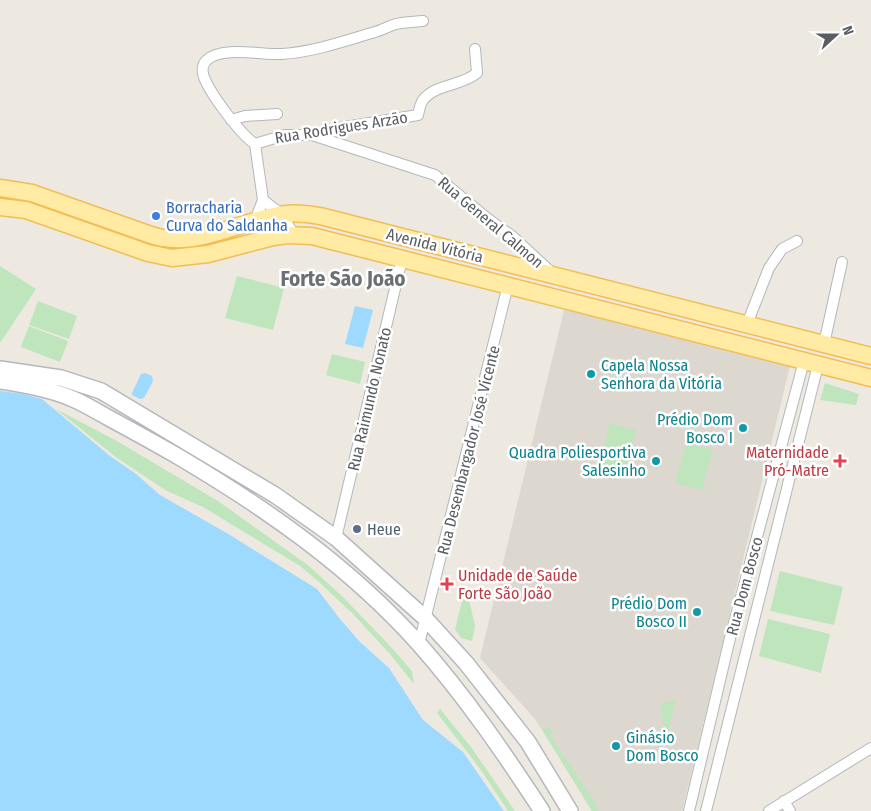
<svg xmlns="http://www.w3.org/2000/svg" width="871" height="811" font-family="'Fira Sans Condensed',sans-serif">
<rect width="100%" height="100%" fill="#ede9e0"/>
<path fill="#ddd8cf" d="M 565,306 L 790,366 L 682,811 L 592,811 L 535,719 L 480,658 Z"/>
<path fill="#bee5bc" d="M 0,266 L 36,289 L 0,343 Z
M 237,276 L 284,288 L 273,330 L 225,318 Z
M 38,301 L 77,316 L 69,339 L 29,325 Z
M 29,326 L 68,341 L 60,362 L 21,347 Z
M 332,354 L 365,362 L 360,384 L 326,375 Z
M 825,383 L 859,394 L 856,405 L 820,400 Z
M 56,409 L 115,440 L 218,501 L 309,566 L 344,598 L 390,646 L 412,671 L 414,684 L 390,654 L 353,614 L 319,582 L 300,566 L 203,507 L 167,491 L 117,458 Z
M 610,423 L 636,430 L 626,469 L 600,463 Z
M 686,443 L 713,450 L 702,490 L 675,483 Z
M 780,571 L 843,587 L 834,625 L 770,611 Z
M 466,586 L 475,626 L 472,641 L 461,638 L 455,629 Z
M 768,619 L 830,634 L 821,673 L 759,656 Z
M 676,699 L 668,731 L 664,731 L 661,707 L 662,703 Z
M 440,709 L 471,747 L 515,811 L 508,811 L 481,770 L 437,713 Z
M 551,727 L 552,736 L 557,746 L 593,799 L 599,811 L 592,811 L 542,729 Z"/>
<path fill="#9edaff" d="M 355,306 L 373,310 L 363,348 L 345,344 Z
M 145,373 L 152,376 L 153,381 L 144,398 L 140,399 L 132,395 L 132,393 L 141,374 Z
M 0,391 L 24,394 L 42,399 L 110,456 L 136,474 L 160,495 L 230,535 L 317,589 L 340,619 L 359,641 L 389,668 L 423,720 L 463,752 L 504,811 L 0,811 Z"/>
<g fill="none" stroke-linecap="round" stroke-linejoin="round">
<defs>
<path id="street" d="M 231,120 L 245,116 L 277,114
M 312,135 L 435,175 L 487,218 L 512,236 L 552,273
M 255,144 L 285,135 L 312,135 L 333,129 L 418,115 C 419,111 420,104 423,100 C 435,84 462,86 477,73 L 475,49
M 263,200 L 281,214 L 294,235
M 255,221 L 263,200 L 255,144 C 240,134 207,90 203,74 C 202,69 203,63 207,60 C 221,46 263,55 282,54 C 313,52 345,41 375,32 C 382,30 389,26 396,24 C 405,22 414,22 423,21
M 747,324 L 769,268 L 782,249 L 797,241
M 824,344 L 842,262
M 336,538 L 402,259
M 419,644 L 508,285
M 784,801 L 790,811
M 689,811 L 730,638 L 804,361
M 706,811 L 818,365
M 769,811 L 871,748"/>
<path id="secondary" d="M 0,369 L 61,378 L 101,391 L 275,495 L 336,538 L 425,618 L 466,663 L 528,742 L 570,811
M 0,381 C 25,385 50,389 73,399 C 85,404 96,411 107,417 C 131,430 155,443 179,457 C 267,509 350,567 419,644 C 465,696 504,753 542,811"/>
<path id="primary" d="M 0,188 L 32,193 L 151,235 C 193,249 233,224 274,216 C 289,212 304,213 320,216 L 871,356
M 0,207 L 26,210 L 148,253 L 172,258 L 208,254 L 273,237 L 287,235 L 312,236 L 871,378"/>
</defs>
<use href="#street" stroke="#b3b7bc" stroke-width="12"/>
<use href="#secondary" stroke="#b4b8be" stroke-width="18"/>
<use href="#primary" stroke="#f2bd54" stroke-width="19"/>
<use href="#street" stroke="#fff" stroke-width="10"/>
<use href="#secondary" stroke="#fff" stroke-width="15"/>
<use href="#primary" stroke="#ffeba3" stroke-width="16"/>
</g>
<circle fill="#3f7fe0" stroke="#fff" stroke-width="2" cx="156" cy="216" r="5"/>
<g fill="#0f9aa8" stroke="#fff" stroke-width="2">
<circle cx="591" cy="374" r="5"/>
<circle cx="743" cy="428" r="5"/>
<circle cx="656" cy="461" r="5"/>
<circle cx="697" cy="612" r="5"/>
<circle cx="616" cy="746" r="5"/>
</g>
<g fill="#e0444e" stroke="#fff" stroke-width="2">
<path d="M837.5 453.5h5v5h5v5h-5v5h-5v-5h-5v-5h5z"/>
<path d="M444.5 576.5h5v5h5v5h-5v5h-5v-5h-5v-5h5z"/>
</g>
<circle fill="#5c6f8a" stroke="#fff" stroke-width="2" cx="357" cy="529" r="5"/>
<g text-anchor="middle" stroke-width="5" stroke-linejoin="round" paint-order="stroke">
<g font-size="16" fill="#595d62" stroke="#fff">
<text transform="translate(341 127) rotate(-9)" y="6">Rua Rodrigues Arzão</text>
<text transform="translate(491 222) rotate(40)" y="6">Rua General Calmon</text>
<text transform="translate(435 245) rotate(14)" y="6">Avenida Vitória</text>
<text transform="translate(369 399) rotate(-77)" y="6">Rua Raimundo Nonato</text>
<text transform="translate(468 450) rotate(-76)" y="6">Rua Desembargador José Vicente</text>
<text transform="translate(744 586) rotate(-75)" y="6">Rua Dom Bosco</text>
</g>
<g font-size="16" fill="#366cbe" stroke="#fff" text-anchor="start">
<text x="166" y="213">Borracharia<tspan x="166" dy="18">Curva do Saldanha</tspan></text>
</g>
<g font-size="16" fill="#0d838f" stroke="#fff" text-anchor="end">
<text x="601" y="371" text-anchor="start">Capela Nossa<tspan x="601" dy="18">Senhora da Vitória</tspan></text>
<text x="733" y="425">Prédio Dom<tspan x="733" dy="18">Bosco I</tspan></text>
<text x="646" y="458">Quadra Poliesportiva<tspan x="646" dy="18">Salesinho</tspan></text>
<text x="687" y="609">Prédio Dom<tspan x="687" dy="18">Bosco II</tspan></text>
<text x="626" y="743" text-anchor="start">Ginásio<tspan x="626" dy="18">Dom Bosco</tspan></text>
</g>
<g font-size="16" fill="#be3a42" stroke="#fff" text-anchor="end">
<text x="829" y="458">Maternidade<tspan x="829" dy="18">Pró-Matre</tspan></text>
<text x="458" y="581" text-anchor="start">Unidade de Saúde<tspan x="458" dy="18">Forte São João</tspan></text>
</g>
<g font-size="16" fill="#4e5e75" stroke="#fff" text-anchor="start">
<text x="367" y="535">Heue</text>
</g>
<g font-size="21" font-weight="bold" fill="#6a7074" stroke="#fff">
<text x="343" y="286">Forte São João</text>
</g>
</g>
<g transform="translate(836 35) rotate(69)" stroke="#ffffff" stroke-width="4" paint-order="stroke">
<path d="M0-4L9 19L0 12L-9 19Z" fill="#595d62"/>
<text y="-8" font-size="14" font-weight="bold" text-anchor="middle" fill="#595d62">N</text>
</g>
</svg>
